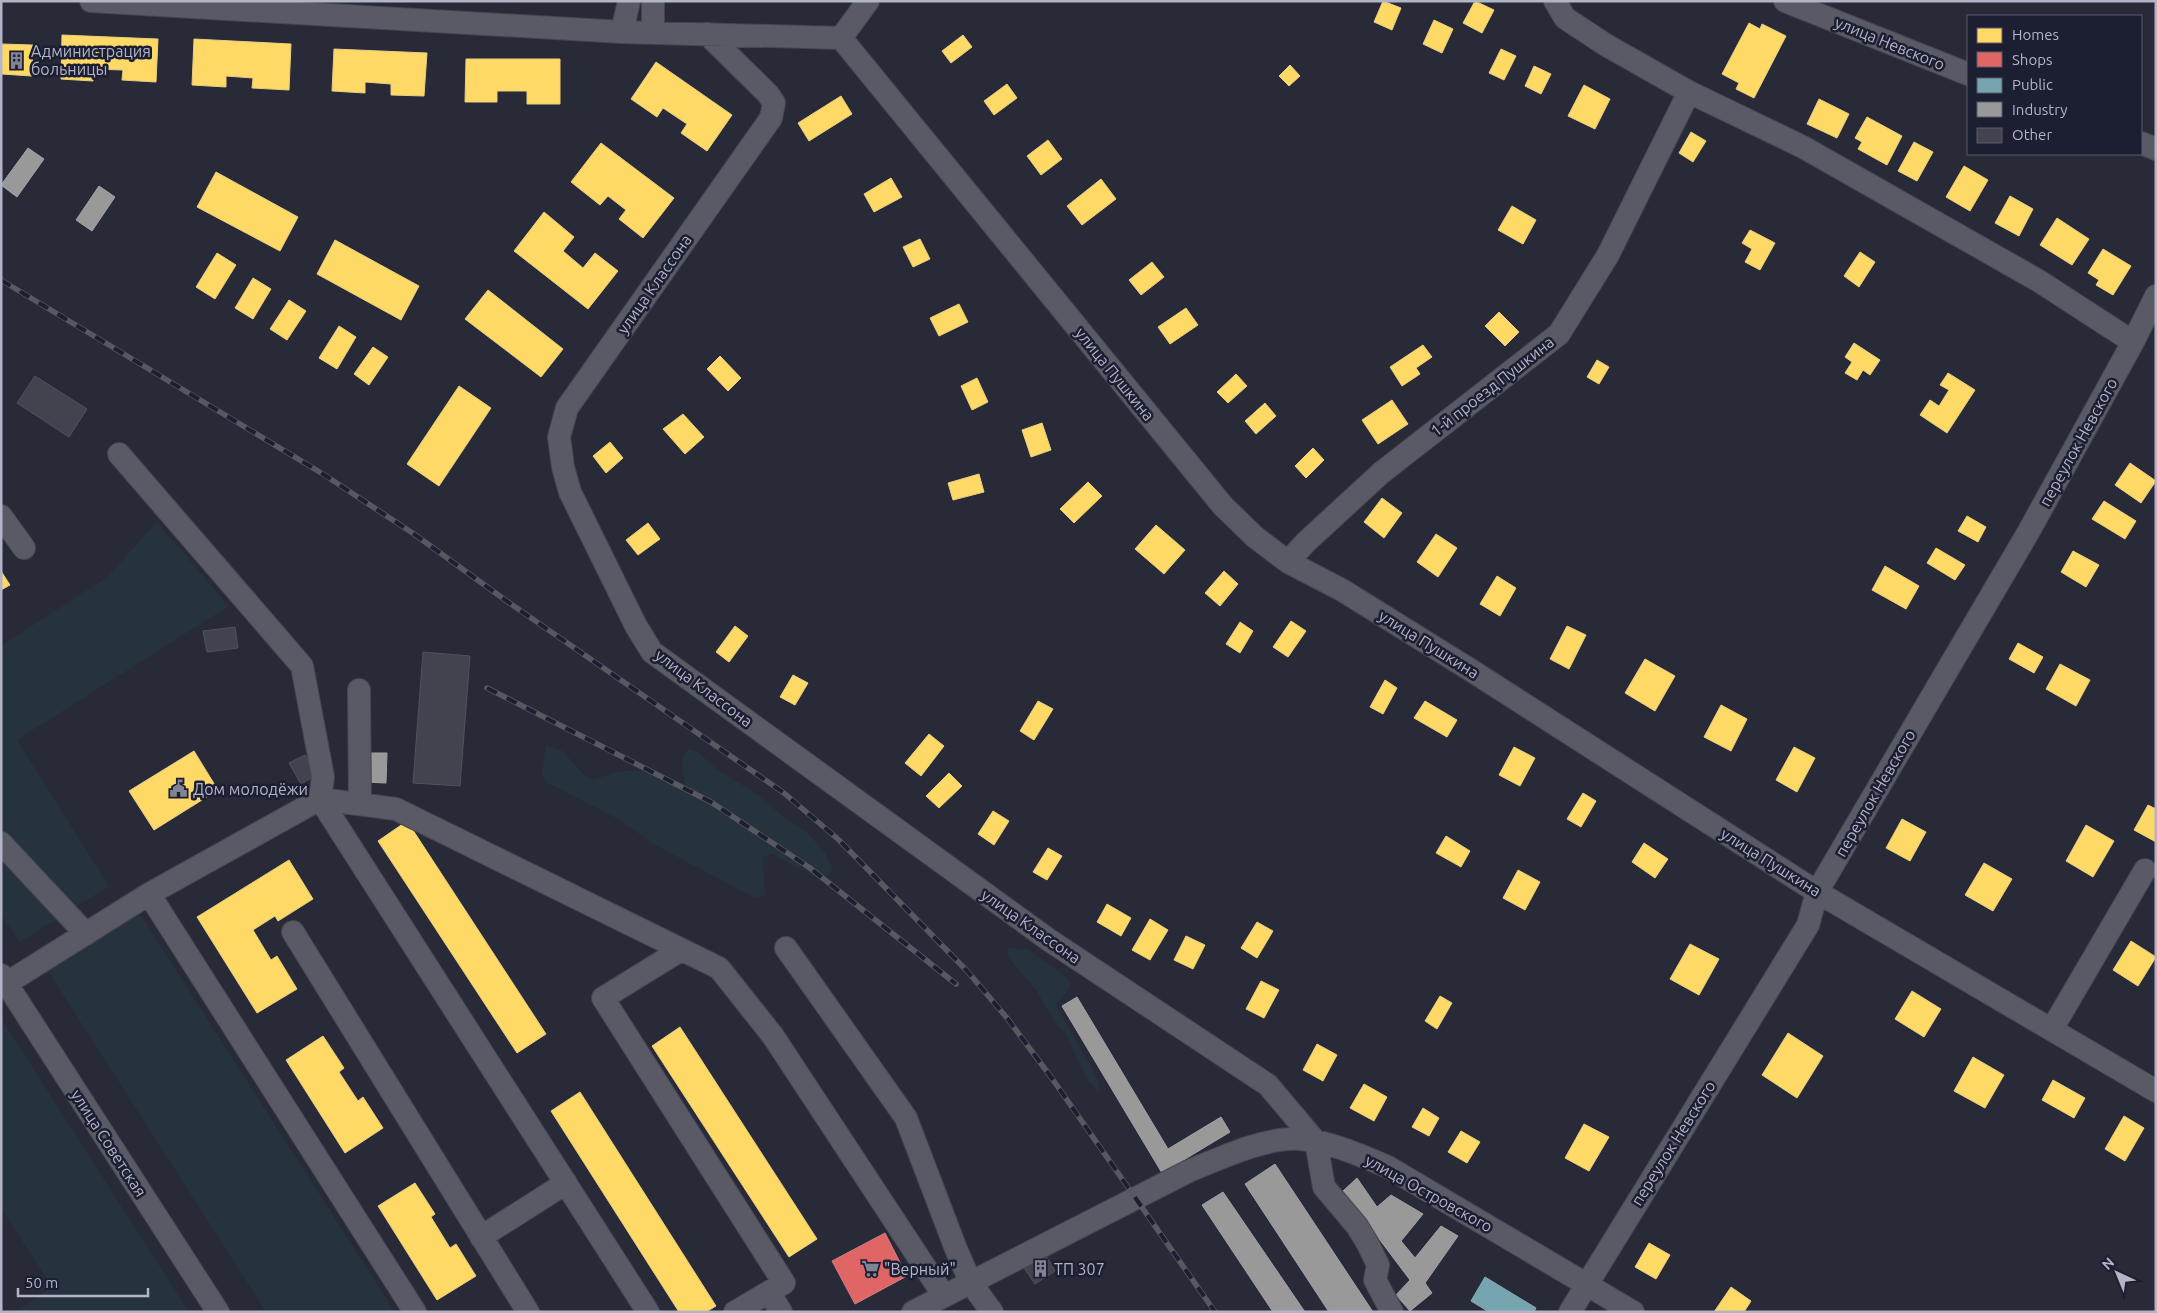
<svg xmlns="http://www.w3.org/2000/svg" width="2157" height="1313" font-family="Ubuntu,sans-serif">
<rect width="100%" height="100%" fill="#292a37"/>
<path fill="#26323d" d="M 157,522 L 229,606 L 17,740 L 109,886 L 20,942 L 1,915 L 1,646 L 107,577 Z
M 546,745 L 563,751 L 581,772 L 592,780 C 603,777 616,771 627,771 C 647,769 666,783 685,784 C 683,770 678,761 689,749 L 698,752 L 718,770 L 757,794 L 785,818 L 808,833 L 826,854 L 833,870 L 827,876 L 818,878 L 772,854 L 763,858 L 765,895 L 757,898 L 749,895 L 655,845 L 618,819 L 546,782 L 542,774 Z
M 140,914 L 395,1312 L 266,1312 L 46,968 Z
M 1007,948 L 1028,949 L 1066,977 L 1071,984 C 1068,994 1061,996 1056,1005 L 1098,1079 L 1100,1093 L 1088,1081 L 1065,1032 L 1058,1027 L 1036,990 L 1008,957 Z
M 1,1018 L 189,1312 L 15,1312 L 52,1287 L 1,1208 Z"/>
<path fill="#ffd966" stroke="#e8ce83" d="M 1383,1 L 1401,8 L 1392,30 L 1374,22 Z
M 1475,1 L 1494,10 L 1482,33 L 1463,23 Z
M 1434,20 L 1453,29 L 1442,53 L 1423,44 Z
M 1749,23 L 1760,29 L 1762,24 L 1786,36 L 1754,98 L 1736,89 L 1739,83 L 1722,74 Z
M 62,35 L 158,39 L 156,82 L 122,80 L 123,70 L 94,69 L 93,81 L 61,79 Z
M 963,35 L 972,47 L 951,63 L 942,51 Z
M 194,39 L 291,44 L 289,90 L 252,88 L 253,78 L 226,76 L 226,87 L 192,85 Z
M 1,44 L 33,45 L 32,76 L 1,74 Z
M 334,49 L 427,53 L 424,96 L 391,95 L 391,84 L 365,82 L 365,93 L 332,91 Z
M 1501,49 L 1516,56 L 1504,80 L 1489,73 Z
M 466,59 L 560,59 L 560,104 L 527,104 L 527,91 L 497,91 L 497,102 L 465,102 Z
M 656,62 L 732,115 L 707,151 L 681,133 L 687,124 L 663,108 L 657,117 L 631,99 Z
M 1290,65 L 1300,76 L 1289,86 L 1279,76 Z
M 1534,66 L 1551,74 L 1541,94 L 1525,86 Z
M 1007,84 L 1017,98 L 994,115 L 984,101 Z
M 1584,85 L 1610,99 L 1595,129 L 1568,116 Z
M 841,96 L 852,114 L 809,141 L 798,123 Z
M 1819,99 L 1849,114 L 1837,138 L 1807,124 Z
M 1867,117 L 1902,136 L 1887,165 L 1858,149 L 1862,142 L 1855,138 Z
M 1691,132 L 1706,141 L 1693,162 L 1679,153 Z
M 1048,140 L 1062,159 L 1041,175 L 1027,156 Z
M 1914,142 L 1933,152 L 1917,181 L 1898,171 Z
M 601,143 L 674,198 L 643,238 L 619,219 L 626,210 L 608,196 L 600,205 L 571,182 Z
M 1964,166 L 1988,180 L 1970,211 L 1946,197 Z
M 216,172 L 298,217 L 280,251 L 197,207 Z
M 891,178 L 902,197 L 874,212 L 864,194 Z
M 1101,179 L 1116,199 L 1082,225 L 1067,206 Z
M 2010,196 L 2033,209 L 2019,236 L 1995,223 Z
M 1512,206 L 1536,220 L 1523,244 L 1498,230 Z
M 544,212 L 574,237 L 563,251 L 583,268 L 595,253 L 618,271 L 588,309 L 514,251 Z
M 2057,218 L 2089,239 L 2072,265 L 2040,245 Z
M 1750,230 L 1775,243 L 1760,270 L 1745,262 L 1752,249 L 1742,243 Z
M 920,239 L 930,259 L 913,267 L 903,247 Z
M 335,240 L 419,286 L 401,320 L 317,274 Z
M 2103,249 L 2131,266 L 2113,295 L 2096,285 L 2099,280 L 2088,273 Z
M 1860,252 L 1875,262 L 1859,287 L 1844,276 Z
M 217,253 L 236,265 L 215,299 L 196,287 Z
M 1152,262 L 1164,277 L 1141,295 L 1129,280 Z
M 253,278 L 271,289 L 253,319 L 235,308 Z
M 488,290 L 563,349 L 541,377 L 465,319 Z
M 289,300 L 306,311 L 287,340 L 270,329 Z
M 959,304 L 968,322 L 939,336 L 930,318 Z
M 1186,308 L 1198,325 L 1170,344 L 1158,327 Z
M 1499,312 L 1519,332 L 1505,346 L 1485,326 Z
M 339,326 L 356,337 L 337,369 L 319,358 Z
M 1854,343 L 1880,360 L 1870,375 L 1863,370 L 1857,380 L 1845,373 L 1852,362 L 1845,357 Z
M 1423,345 L 1432,357 L 1416,368 L 1420,374 L 1402,386 L 1390,367 Z
M 373,347 L 388,357 L 369,385 L 354,374 Z
M 720,356 L 741,378 L 728,391 L 707,369 Z
M 1597,360 L 1609,367 L 1599,384 L 1587,377 Z
M 1948,373 L 1975,390 L 1947,433 L 1920,415 L 1930,400 L 1939,406 L 1949,390 L 1940,385 Z
M 1236,374 L 1247,386 L 1228,403 L 1217,392 Z
M 977,378 L 988,402 L 972,410 L 961,386 Z
M 459,386 L 491,408 L 439,486 L 407,464 Z
M 1392,400 L 1408,424 L 1378,444 L 1362,420 Z
M 1265,403 L 1276,416 L 1256,434 L 1245,421 Z
M 683,414 L 704,437 L 685,454 L 663,429 Z
M 1042,423 L 1051,450 L 1031,457 L 1022,430 Z
M 610,442 L 623,458 L 606,473 L 593,456 Z
M 1313,448 L 1324,460 L 1306,478 L 1295,466 Z
M 2130,463 L 2156,481 L 2141,503 L 2115,485 Z
M 979,474 L 984,492 L 953,500 L 948,483 Z
M 1088,482 L 1102,496 L 1074,523 L 1060,509 Z
M 1382,498 L 1402,513 L 1384,538 L 1364,522 Z
M 2104,501 L 2136,521 L 2125,539 L 2092,519 Z
M 1967,516 L 1986,527 L 1978,542 L 1958,531 Z
M 648,523 L 660,539 L 638,555 L 626,540 Z
M 1156,525 L 1185,550 L 1164,574 L 1135,549 Z
M 1436,534 L 1457,548 L 1438,577 L 1417,562 Z
M 1936,548 L 1965,565 L 1955,580 L 1927,563 Z
M 2073,551 L 2099,565 L 2086,587 L 2061,572 Z
M 1885,566 L 1919,586 L 1906,609 L 1872,590 Z
M 1,571 L 10,585 L 1,590 Z
M 1224,571 L 1238,584 L 1220,606 L 1205,593 Z
M 1497,576 L 1516,588 L 1500,616 L 1480,604 Z
M 1291,621 L 1306,631 L 1288,657 L 1273,647 Z
M 1240,622 L 1253,631 L 1240,653 L 1226,644 Z
M 735,626 L 748,636 L 729,662 L 716,652 Z
M 1567,626 L 1586,635 L 1569,669 L 1550,659 Z
M 2018,643 L 2043,657 L 2034,673 L 2009,659 Z
M 1645,659 L 1675,676 L 1655,711 L 1625,693 Z
M 2060,664 L 2090,680 L 2076,706 L 2046,689 Z
M 793,675 L 808,683 L 795,705 L 780,697 Z
M 1385,680 L 1397,688 L 1383,714 L 1370,707 Z
M 1038,701 L 1053,709 L 1034,740 L 1020,731 Z
M 1425,701 L 1457,720 L 1447,737 L 1414,718 Z
M 1721,705 L 1747,719 L 1731,751 L 1704,737 Z
M 929,734 L 944,746 L 921,776 L 905,763 Z
M 1514,747 L 1535,758 L 1520,786 L 1499,775 Z
M 1794,747 L 1815,758 L 1797,792 L 1776,780 Z
M 194,751 L 218,790 L 154,830 L 129,791 Z
M 949,773 L 962,786 L 939,808 L 926,796 Z
M 1583,793 L 1596,801 L 1581,827 L 1567,819 Z
M 2148,805 L 2156,809 L 2156,842 L 2134,830 Z
M 993,811 L 1009,821 L 994,845 L 978,834 Z
M 1902,819 L 1926,832 L 1910,861 L 1886,848 Z
M 407,821 L 546,1034 L 517,1053 L 378,841 Z
M 2086,825 L 2114,841 L 2093,877 L 2066,861 Z
M 1446,836 L 1470,851 L 1461,867 L 1436,853 Z
M 1644,843 L 1668,859 L 1655,878 L 1632,862 Z
M 1048,848 L 1062,856 L 1047,880 L 1033,872 Z
M 289,860 L 313,899 L 278,921 L 275,916 L 253,930 L 271,960 L 277,956 L 297,989 L 257,1013 L 197,917 Z
M 1984,863 L 2012,879 L 1993,911 L 1965,895 Z
M 1518,870 L 1540,882 L 1525,910 L 1503,898 Z
M 1107,904 L 1131,918 L 1121,936 L 1097,922 Z
M 1150,919 L 1168,930 L 1150,960 L 1132,950 Z
M 1257,922 L 1273,931 L 1257,958 L 1241,948 Z
M 1186,936 L 1205,945 L 1193,969 L 1174,960 Z
M 2131,941 L 2156,957 L 2138,986 L 2113,970 Z
M 1690,944 L 1719,959 L 1699,995 L 1670,979 Z
M 1261,981 L 1279,990 L 1264,1018 L 1246,1009 Z
M 1912,991 L 1941,1009 L 1924,1037 L 1895,1019 Z
M 1440,996 L 1452,1003 L 1437,1029 L 1425,1021 Z
M 680,1027 L 817,1239 L 789,1257 L 652,1046 Z
M 1788,1033 L 1823,1056 L 1797,1098 L 1762,1075 Z
M 323,1036 L 344,1068 L 339,1072 L 358,1101 L 363,1097 L 383,1128 L 345,1153 L 286,1060 Z
M 1317,1044 L 1337,1055 L 1323,1081 L 1303,1070 Z
M 1973,1057 L 2004,1075 L 1985,1108 L 1954,1091 Z
M 2053,1080 L 2085,1098 L 2074,1118 L 2042,1100 Z
M 1364,1084 L 1387,1097 L 1374,1121 L 1350,1108 Z
M 580,1092 L 716,1306 L 706,1312 L 679,1312 L 551,1111 Z
M 1423,1108 L 1439,1118 L 1429,1136 L 1412,1127 Z
M 2124,1116 L 2144,1128 L 2125,1161 L 2105,1149 Z
M 1584,1124 L 1609,1137 L 1589,1171 L 1565,1158 Z
M 1461,1131 L 1480,1142 L 1467,1163 L 1448,1152 Z
M 415,1183 L 435,1214 L 431,1217 L 450,1248 L 456,1244 L 476,1276 L 437,1300 L 378,1206 Z
M 1649,1243 L 1670,1255 L 1656,1279 L 1635,1267 Z
M 1731,1287 L 1751,1301 L 1744,1312 L 1714,1312 Z"/>
<path fill="#e06666" stroke="#d27d83" d="M 885,1233 L 907,1276 L 855,1304 L 832,1261 Z"/>
<path fill="#76a5af" stroke="#88aab6" d="M 1485,1277 L 1536,1308 L 1534,1312 L 1489,1312 L 1471,1301 Z"/>
<path fill="#999" stroke="#a0a1a7" d="M 28,148 L 44,159 L 17,197 L 1,185 Z
M 99,186 L 115,197 L 92,231 L 76,220 Z
M 365,753 L 387,753 L 386,783 L 364,782 Z
M 1077,997 L 1168,1149 L 1221,1117 L 1230,1132 L 1162,1173 L 1062,1006 Z
M 1275,1164 L 1373,1312 L 1329,1312 L 1245,1184 Z
M 1357,1178 L 1377,1207 L 1391,1195 L 1423,1214 L 1401,1241 L 1415,1258 L 1441,1226 L 1458,1236 L 1425,1283 L 1432,1293 L 1410,1311 L 1396,1295 L 1410,1280 L 1343,1191 Z
M 1223,1192 L 1305,1312 L 1273,1312 L 1202,1205 Z"/>
<path fill="#42434e" stroke="#51525f" d="M 35,376 L 87,409 L 69,437 L 17,403 Z
M 235,627 L 238,648 L 207,652 L 203,631 Z
M 423,652 L 470,656 L 460,786 L 413,783 Z
M 305,755 L 316,775 L 301,784 L 289,763 Z
M 1045,1254 L 1055,1271 L 1035,1284 L 1024,1268 Z"/>
<g fill="none" stroke-linecap="round" stroke-linejoin="round">
<defs>
<path id="minor" d="M 91,1 L 622,32 L 841,38
M 653,1 L 653,32
M 1555,1 L 1565,18 L 1606,45 L 1689,92 L 1803,147 L 2039,281 L 2133,342
M 1785,1 L 1968,74
M 622,32 L 629,1
M 707,34 L 768,94 L 774,103 L 771,118 L 567,408 L 559,437 L 563,467 L 570,492 L 636,626 L 652,652 L 1049,940 L 1268,1085 L 1316,1142 L 1324,1187 L 1357,1226 L 1368,1244 L 1378,1265 L 1375,1280 L 1392,1312
M 841,38 L 1223,506 L 1255,537 L 1288,562 L 1342,590 L 1469,669 L 1817,892 L 2156,1091
M 841,38 L 868,1
M 2141,143 L 2156,149
M 119,454 L 302,666 L 323,777 L 320,799 L 396,809 L 719,968 L 773,1036 L 944,1296
M 1,516 L 24,548
M 1288,562 L 1305,543 L 1381,473 L 1559,334 L 1608,255 L 1689,92
M 359,690 L 360,804
M 1,843 L 86,934
M 149,894 L 415,1312
M 293,932 L 528,1312
M 786,948 L 906,1118 L 956,1249 L 971,1283 L 992,1312
M 681,950 L 603,998 L 784,1283 L 769,1292
M 1,975 L 218,1312
M 7,983 L 149,894 L 320,799 L 648,1312
M 2052,1029 L 2145,870
M 481,1237 L 566,1183
M 735,1312 L 769,1292 L 781,1312
M 913,1312 L 1189,1171 C 1221,1158 1265,1137 1300,1139 C 1331,1142 1360,1155 1388,1167 L 1633,1312
M 1570,1312 L 1808,925 L 1817,892 L 2029,531 L 2133,342 L 2156,296"/>
</defs>
<use href="#minor" stroke="#454650" stroke-width="24"/>
<use href="#minor" stroke="#595a65" stroke-width="22"/>
<defs>
<path id="rail" d="M 1,280 L 323,474 L 414,534 L 508,602 L 784,793 L 839,840 L 968,972 L 1007,1018 L 1051,1077 L 1215,1312
M 487,688 L 711,802 L 810,868 L 956,984"/>
</defs>
<use href="#rail" stroke="#575862" stroke-width="5.5"/>
<use href="#rail" stroke="#1c1e32" stroke-width="4" stroke-dasharray="11" stroke-linecap="butt"/>
</g>
<defs>
<symbol id="building-bare" viewBox="-9 -9 18 18"><path d="M-4-6H4V6H1V3H-1V6H-4ZM-2.5-4.3h1.7v1.8h-1.7ZM.8-4.3h1.7v1.8H.8ZM-2.5-1h1.7V.8h-1.7ZM.8-1h1.7V.8H.8Z" fill="#828495" stroke="#1c1e32" stroke-width="2.5" paint-order="stroke"/></symbol>
<symbol id="civic-bare" viewBox="-9 -9 18 18"><path d="M-.6-6.5H3V-4.5H.6V-3L4-1V1h2V6H-6V1h2V-1L-.6-3ZM-1.2 2.5V6h2.4V2.5Z" fill="#828495" stroke="#1c1e32" stroke-width="2.5" paint-order="stroke"/></symbol>
<symbol id="supermarket-bare" viewBox="-9 -9 18 18"><path d="M-6-5.5h2.5l.6 2H6L4.5 2H-2.5L-4.4-4H-6ZM-1.5 3.2a1.3 1.3 0 1 0 .1 0ZM3 3.2a1.3 1.3 0 1 0 .1 0Z" fill="#828495" stroke="#1c1e32" stroke-width="2.5" paint-order="stroke"/></symbol>
</defs>
<g fill-rule="evenodd">
<use href="#building-bare" x="4" y="48" width="25" height="25"/>
<use href="#civic-bare" x="166" y="776" width="25" height="25"/>
<use href="#supermarket-bare" x="858" y="1256" width="25" height="25"/>
<use href="#building-bare" x="1028" y="1256" width="25" height="25"/>
</g>
<g text-anchor="middle" stroke-width="5" stroke-linejoin="round" paint-order="stroke">
<g font-size="16" fill="#b2b4c8" stroke="#1c1e32">
<text transform="translate(1890 43) rotate(22)" y="6">улица Невского</text>
<text transform="translate(654 284) rotate(-55)" y="6">улица Классона</text>
<text transform="translate(1115 374) rotate(51)" y="6">улица Пушкина</text>
<text transform="translate(1492 386) rotate(-38)" y="6">1-й проезд Пушкина</text>
<text transform="translate(2078 442) rotate(-61)" y="6">переулок Невского</text>
<text transform="translate(1429 644) rotate(32)" y="6">улица Пушкина</text>
<text transform="translate(704 688) rotate(37)" y="6">улица Классона</text>
<text transform="translate(1875 793) rotate(-60)" y="6">переулок Невского</text>
<text transform="translate(1771 862) rotate(32)" y="6">улица Пушкина</text>
<text transform="translate(1031 926) rotate(35)" y="6">улица Классона</text>
<text transform="translate(109 1143) rotate(57)" y="6">улица Советская</text>
<text transform="translate(1673 1143) rotate(-58)" y="6">переулок Невского</text>
<text transform="translate(1429 1193) rotate(29)" y="6">улица Островского</text>
</g>
<g font-size="16" fill="#b2b4c8" stroke="#1c1e32" text-anchor="start">
<text x="31" y="57">Администрация<tspan x="31" dy="18">больницы</tspan></text>
<text x="193" y="795">Дом молодёжи</text>
<text x="884" y="1275">"Верный"</text>
<text x="1054" y="1275">ТП 307</text>
</g>
</g>
<rect width="2157" height="1313" fill="none" stroke="#b2b4c8" stroke-width="5"/>
<rect x="1967" y="15" width="175" height="140" fill="#1c1e32" stroke="#585a6e"/>
<rect x="1977" y="28" width="25" height="15" fill="#ffd966" stroke="#585a6e"/>
<text x="2012" y="40" font-size="15" fill="#b2b4c8">Homes</text>
<rect x="1977" y="52" width="25" height="15" fill="#e06666" stroke="#585a6e"/>
<text x="2012" y="65" font-size="15" fill="#b2b4c8">Shops</text>
<rect x="1977" y="78" width="25" height="15" fill="#76a5af" stroke="#585a6e"/>
<text x="2012" y="90" font-size="15" fill="#b2b4c8">Public</text>
<rect x="1977" y="102" width="25" height="15" fill="#999999" stroke="#585a6e"/>
<text x="2012" y="115" font-size="15" fill="#b2b4c8">Industry</text>
<rect x="1977" y="128" width="25" height="15" fill="#42434e" stroke="#585a6e"/>
<text x="2012" y="140" font-size="15" fill="#b2b4c8">Other</text>
<g transform="translate(2117 1273) rotate(316)" stroke="#1c1e32" stroke-width="4" paint-order="stroke">
<path d="M0-4L9 19L0 12L-9 19Z" fill="#b2b4c8"/>
<text y="-8" font-size="14" font-weight="bold" text-anchor="middle" fill="#b2b4c8">N</text>
</g>
<path d="M18 1288v8h130v-8" fill="none" stroke="#b2b4c8" stroke-width="2.5"/>
<text x="25" y="1288" font-size="15" fill="#b2b4c8" stroke="#1c1e32" stroke-width="4" paint-order="stroke">50 m</text>
</svg>
